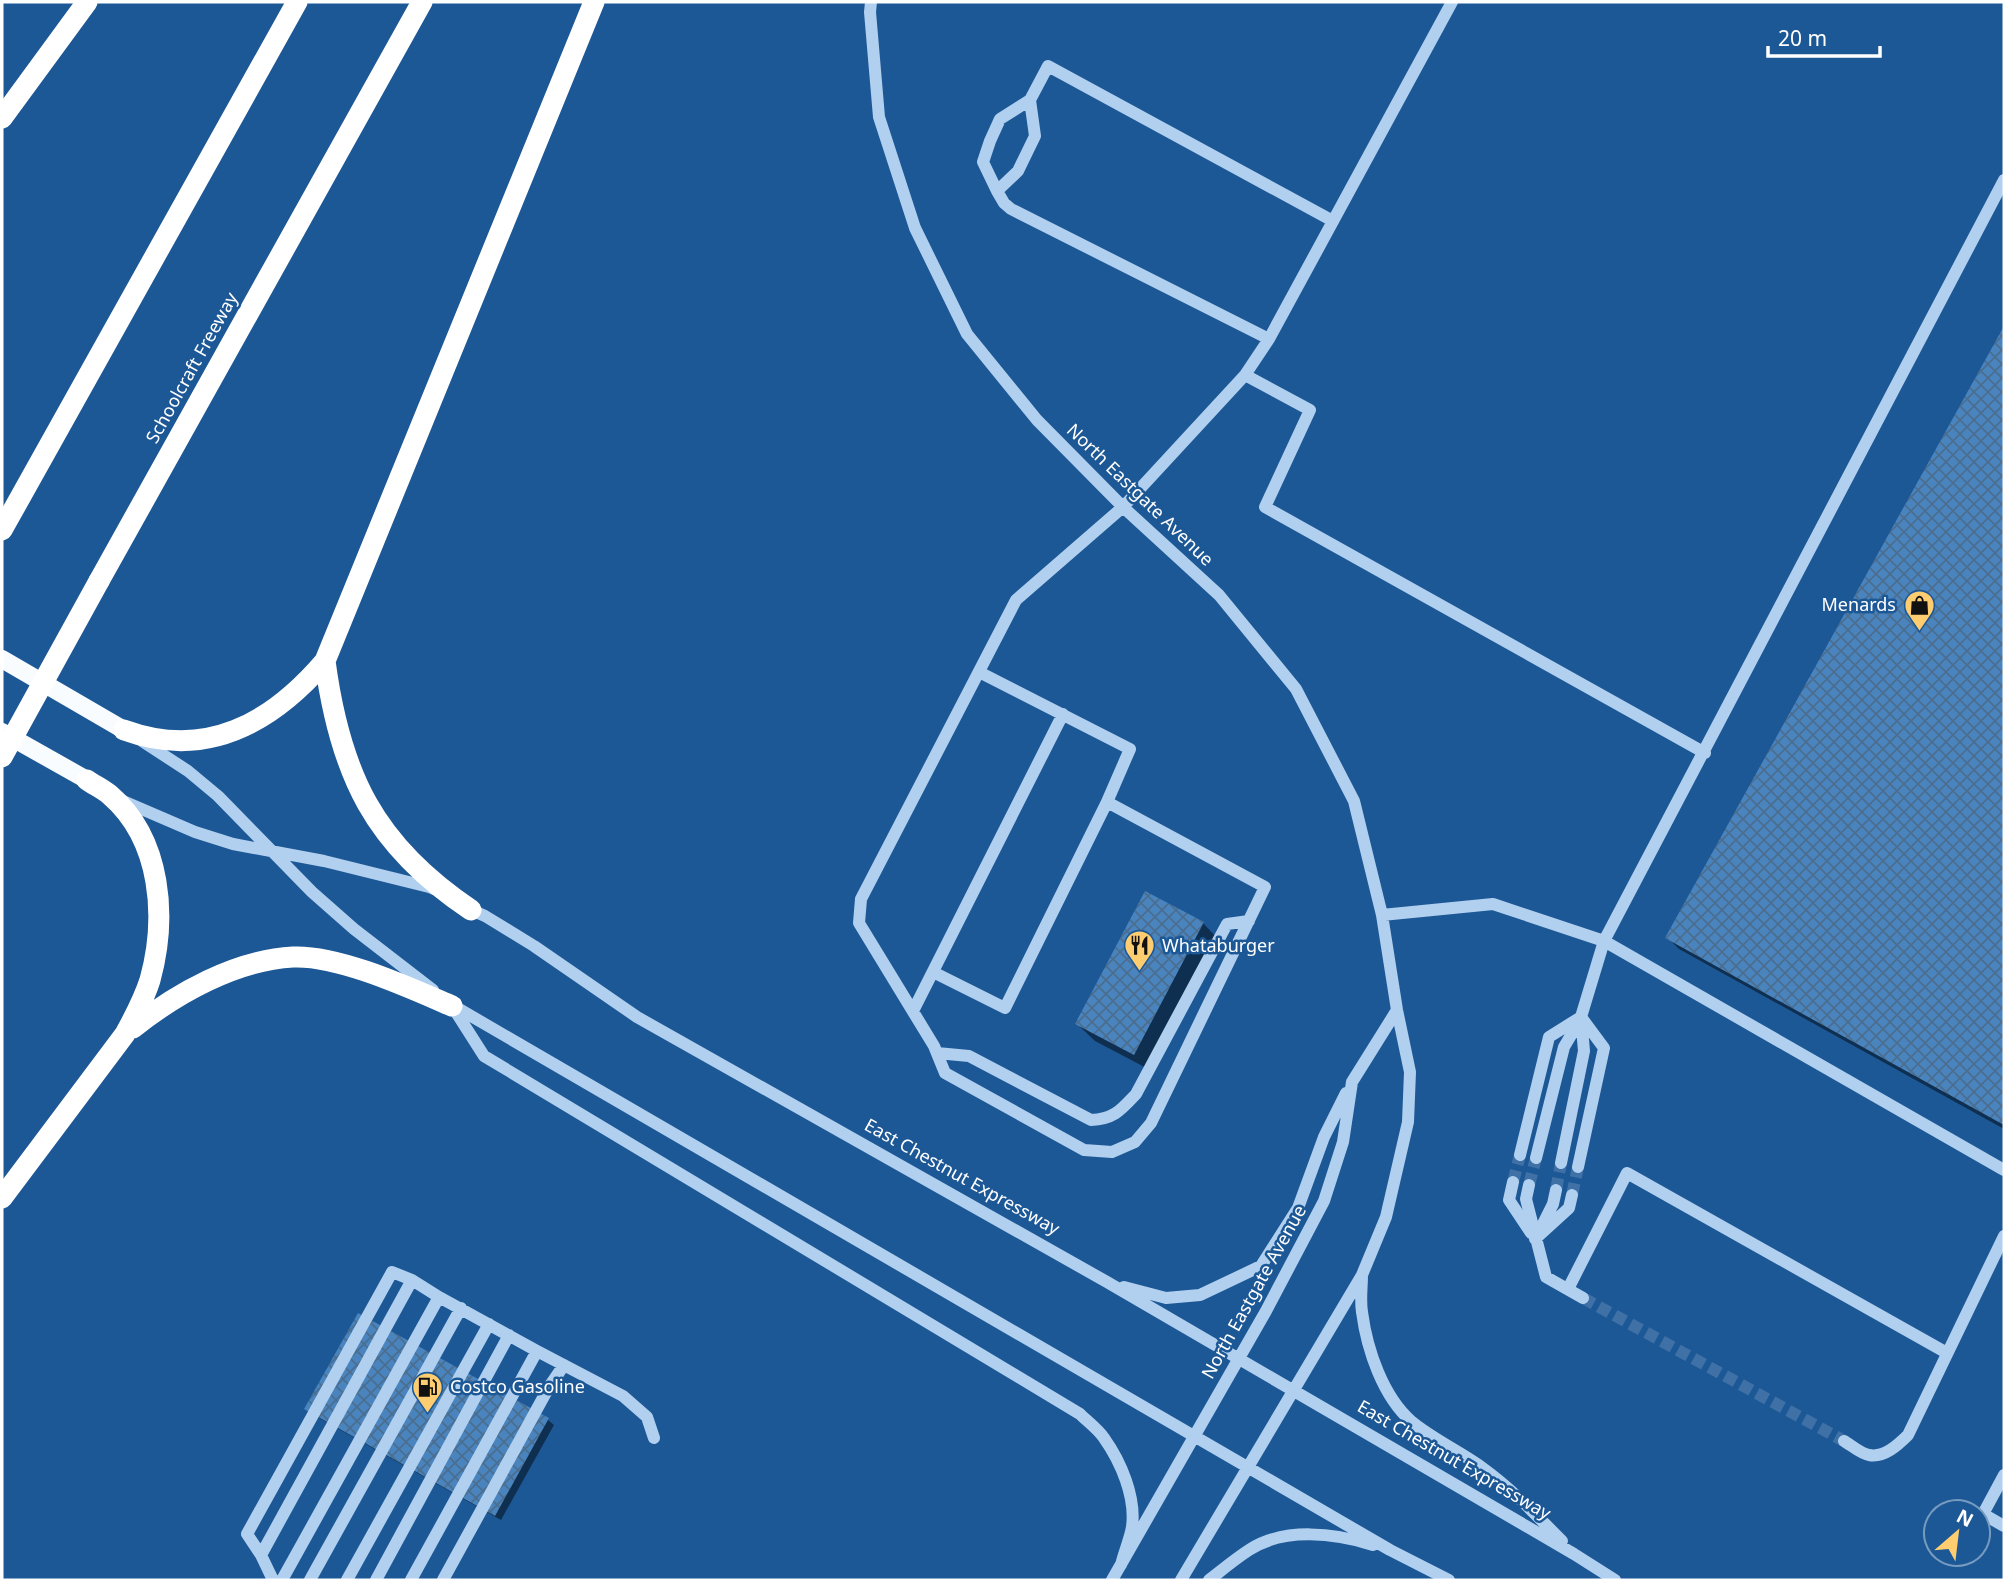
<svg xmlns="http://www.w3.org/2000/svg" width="2006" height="1582" font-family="'Noto Sans',sans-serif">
<defs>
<pattern id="building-cross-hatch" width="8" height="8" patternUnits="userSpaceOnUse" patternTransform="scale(1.75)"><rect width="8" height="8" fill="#4a84be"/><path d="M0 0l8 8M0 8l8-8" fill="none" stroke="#4b6e90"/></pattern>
</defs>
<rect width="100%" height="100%" fill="#1d5896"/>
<path fill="#0007" d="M 2004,329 L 2004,1129 L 1679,949 L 1667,937 Z
M 1203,923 L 1220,941 L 1152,1071 L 1095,1041 L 1077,1024 Z
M 359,1315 L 548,1420 L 554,1425 L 501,1520 L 312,1414 Z"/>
<path fill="url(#building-cross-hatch)" d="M 2004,326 L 2004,1125 L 1665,938 Z
M 1145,891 L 1204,922 L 1134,1055 L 1075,1024 Z
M 358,1313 L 549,1418 L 495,1516 L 304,1409 Z"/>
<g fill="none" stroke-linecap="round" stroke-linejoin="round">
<path stroke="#3f71a6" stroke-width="12" stroke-dasharray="12 6" stroke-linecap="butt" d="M 1513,1182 L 1520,1155
M 1529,1185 L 1536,1158
M 1556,1190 L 1561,1163
M 1572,1195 L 1578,1167
M 1583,1298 L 1844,1441"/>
<path stroke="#b1d0ef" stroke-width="12" d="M 871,2 L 870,12 L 879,117 L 915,228 L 967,334 L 1037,420 L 1123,507 L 1219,595 L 1296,689 L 1354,801 L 1382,915 L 1397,1010 L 1410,1072 L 1408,1122 L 1386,1217 L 1362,1275 L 1181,1580
M 1030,100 L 1035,136 L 1018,171 L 997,191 L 1004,203 L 1011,209 L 1269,339
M 997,191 L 983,162 L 990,141 L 1000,119 L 1030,100 L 1048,66 L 1333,221
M 1245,375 L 1310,410 L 1265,507 L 1705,753
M 979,672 L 1130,749 L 1107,802 L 1265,887 L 1151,1123 L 1135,1142 L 1112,1152 L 1084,1150 L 945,1073 L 934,1046 L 859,923 L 861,899 L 1016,600 L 1123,507 L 1245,375 L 1269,339 L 1452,2
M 142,741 L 188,771 L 218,796 L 312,892 L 354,929 L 433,990
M 123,801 L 195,832 L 233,844 L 324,861 L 429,887 L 434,889
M 465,907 L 485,916 L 534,946 L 637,1017 L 1107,1282 L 1574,1554 L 1615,1580
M 1382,915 L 1493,904 L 1604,941 L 2004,180
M 933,972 L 1005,1008 L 1107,802
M 447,1002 L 1390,1550 L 1449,1580
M 454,1009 L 484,1056 L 1080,1414 C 1088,1422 1098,1429 1104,1438 C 1121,1462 1136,1497 1132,1527 C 1130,1539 1124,1552 1121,1565
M 913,1011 L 1063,714
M 937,1053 L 969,1056 L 1091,1120 C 1114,1119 1121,1110 1136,1094 L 1227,924 L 1249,921
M 1520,1155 L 1549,1037 L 1581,1017 L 1604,941 L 2004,1170
M 1536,1158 L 1564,1047 L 1580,1020
M 1561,1163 L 1584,1051 L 1581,1017
M 1578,1167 L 1604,1048 L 1581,1017
M 1513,1182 L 1509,1200 L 1531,1233
M 1529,1185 L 1526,1199 L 1546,1277 L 1583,1298
M 1539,1232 L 1553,1204 L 1556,1190
M 1535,1239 L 1569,1208 L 1572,1195
M 1362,1275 C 1362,1287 1360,1300 1362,1312 C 1367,1350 1383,1397 1412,1422 C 1434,1440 1461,1452 1484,1469 C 1513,1490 1537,1516 1562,1541
M 1124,1287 L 1166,1298 L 1200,1295 L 1261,1266 L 1298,1208 L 1324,1137 L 1346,1093
M 1568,1289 L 1627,1173 L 1947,1353
M 1844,1441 C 1851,1445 1861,1454 1869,1455 C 1884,1458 1898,1445 1908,1435 L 2004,1236
M 2004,1475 L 1983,1514 L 2004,1526
M 261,1555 L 412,1280
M 273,1580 L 261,1555 L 247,1534 L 392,1272 L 412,1280 L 439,1297 L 537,1351 L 623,1396 L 647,1417 L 654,1438
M 282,1580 L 439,1297
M 310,1580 L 461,1308
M 347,1580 L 489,1324
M 376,1580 L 509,1335
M 411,1580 L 537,1351
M 443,1580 L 549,1387 L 564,1365
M 1112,1580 L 1266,1311 L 1324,1201 L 1343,1142 L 1352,1082 L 1397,1010
M 1209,1580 C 1222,1570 1235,1559 1249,1550 C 1284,1527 1335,1533 1373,1545"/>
<path stroke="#f9fcff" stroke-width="18" d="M 2,659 L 124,730
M 2,732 L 87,780"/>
<path stroke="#fff" stroke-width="21" d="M 2,118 L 87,2
M 2,530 L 297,2
M 99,581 L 422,2
M 325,661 C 340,774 374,845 471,910
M 124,730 C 206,760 271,724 325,661 L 594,2
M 133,1028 C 177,993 236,960 293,957 C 339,955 410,988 452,1006
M 2,1198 L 125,1034 C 135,1016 144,999 150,980 C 167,918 162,840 110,795 C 103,789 94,785 87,780"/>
<path stroke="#fff" stroke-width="21" d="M 2,757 L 99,581"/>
</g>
<defs>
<symbol id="shop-pin" viewBox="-11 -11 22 30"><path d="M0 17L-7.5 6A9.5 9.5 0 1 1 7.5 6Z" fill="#fecd70" stroke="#1d5896"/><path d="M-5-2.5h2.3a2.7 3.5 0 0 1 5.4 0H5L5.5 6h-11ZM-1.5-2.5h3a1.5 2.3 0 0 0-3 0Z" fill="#111"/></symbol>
<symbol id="restaurant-pin" viewBox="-11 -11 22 30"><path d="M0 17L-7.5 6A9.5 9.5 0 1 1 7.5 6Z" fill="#fecd70" stroke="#1d5896"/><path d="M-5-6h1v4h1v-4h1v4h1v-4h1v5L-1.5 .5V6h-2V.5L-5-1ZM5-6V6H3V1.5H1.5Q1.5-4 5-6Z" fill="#111"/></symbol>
<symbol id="fuel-pin" viewBox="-11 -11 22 30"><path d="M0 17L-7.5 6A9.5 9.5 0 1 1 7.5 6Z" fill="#fecd70" stroke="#1d5896"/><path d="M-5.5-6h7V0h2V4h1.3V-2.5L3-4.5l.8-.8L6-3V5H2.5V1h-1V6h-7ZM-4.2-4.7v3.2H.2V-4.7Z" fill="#111"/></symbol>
</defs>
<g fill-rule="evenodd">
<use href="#shop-pin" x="1902" y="588" width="35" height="47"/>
<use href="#restaurant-pin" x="1122" y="928" width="35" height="47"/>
<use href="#fuel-pin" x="410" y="1370" width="35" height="47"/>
</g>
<g text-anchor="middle" stroke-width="5" stroke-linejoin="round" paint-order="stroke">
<g font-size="18" fill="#fff" stroke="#1d5896">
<text transform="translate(192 368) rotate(-61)" y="6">Schoolcraft Freeway</text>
<text transform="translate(1140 495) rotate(44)" y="6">North Eastgate Avenue</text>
<text transform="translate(962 1177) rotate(29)" y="6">East Chestnut Expressway</text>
<text transform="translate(1254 1292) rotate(-61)" y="6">North Eastgate Avenue</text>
<text transform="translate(1454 1460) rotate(30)" y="6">East Chestnut Expressway</text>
</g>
<g font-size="18" fill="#fff" stroke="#1d5896" text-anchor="start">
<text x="1896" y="611" text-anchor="end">Menards</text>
<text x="1162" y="952">Whataburger</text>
<text x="450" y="1393">Costco Gasoline</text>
</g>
</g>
<rect width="2006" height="1582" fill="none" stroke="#ffffff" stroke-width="7"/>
<g transform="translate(1957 1533) rotate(28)"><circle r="33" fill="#1d5896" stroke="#779bc0" stroke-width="2"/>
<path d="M0-5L12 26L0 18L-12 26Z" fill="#fecd70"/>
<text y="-10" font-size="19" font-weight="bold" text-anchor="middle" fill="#ffffff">N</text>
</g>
<path d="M1768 46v10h112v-10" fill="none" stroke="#ffffff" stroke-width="3.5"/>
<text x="1778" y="46" font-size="21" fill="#ffffff" stroke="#1d5896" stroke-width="5" paint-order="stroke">20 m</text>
</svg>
